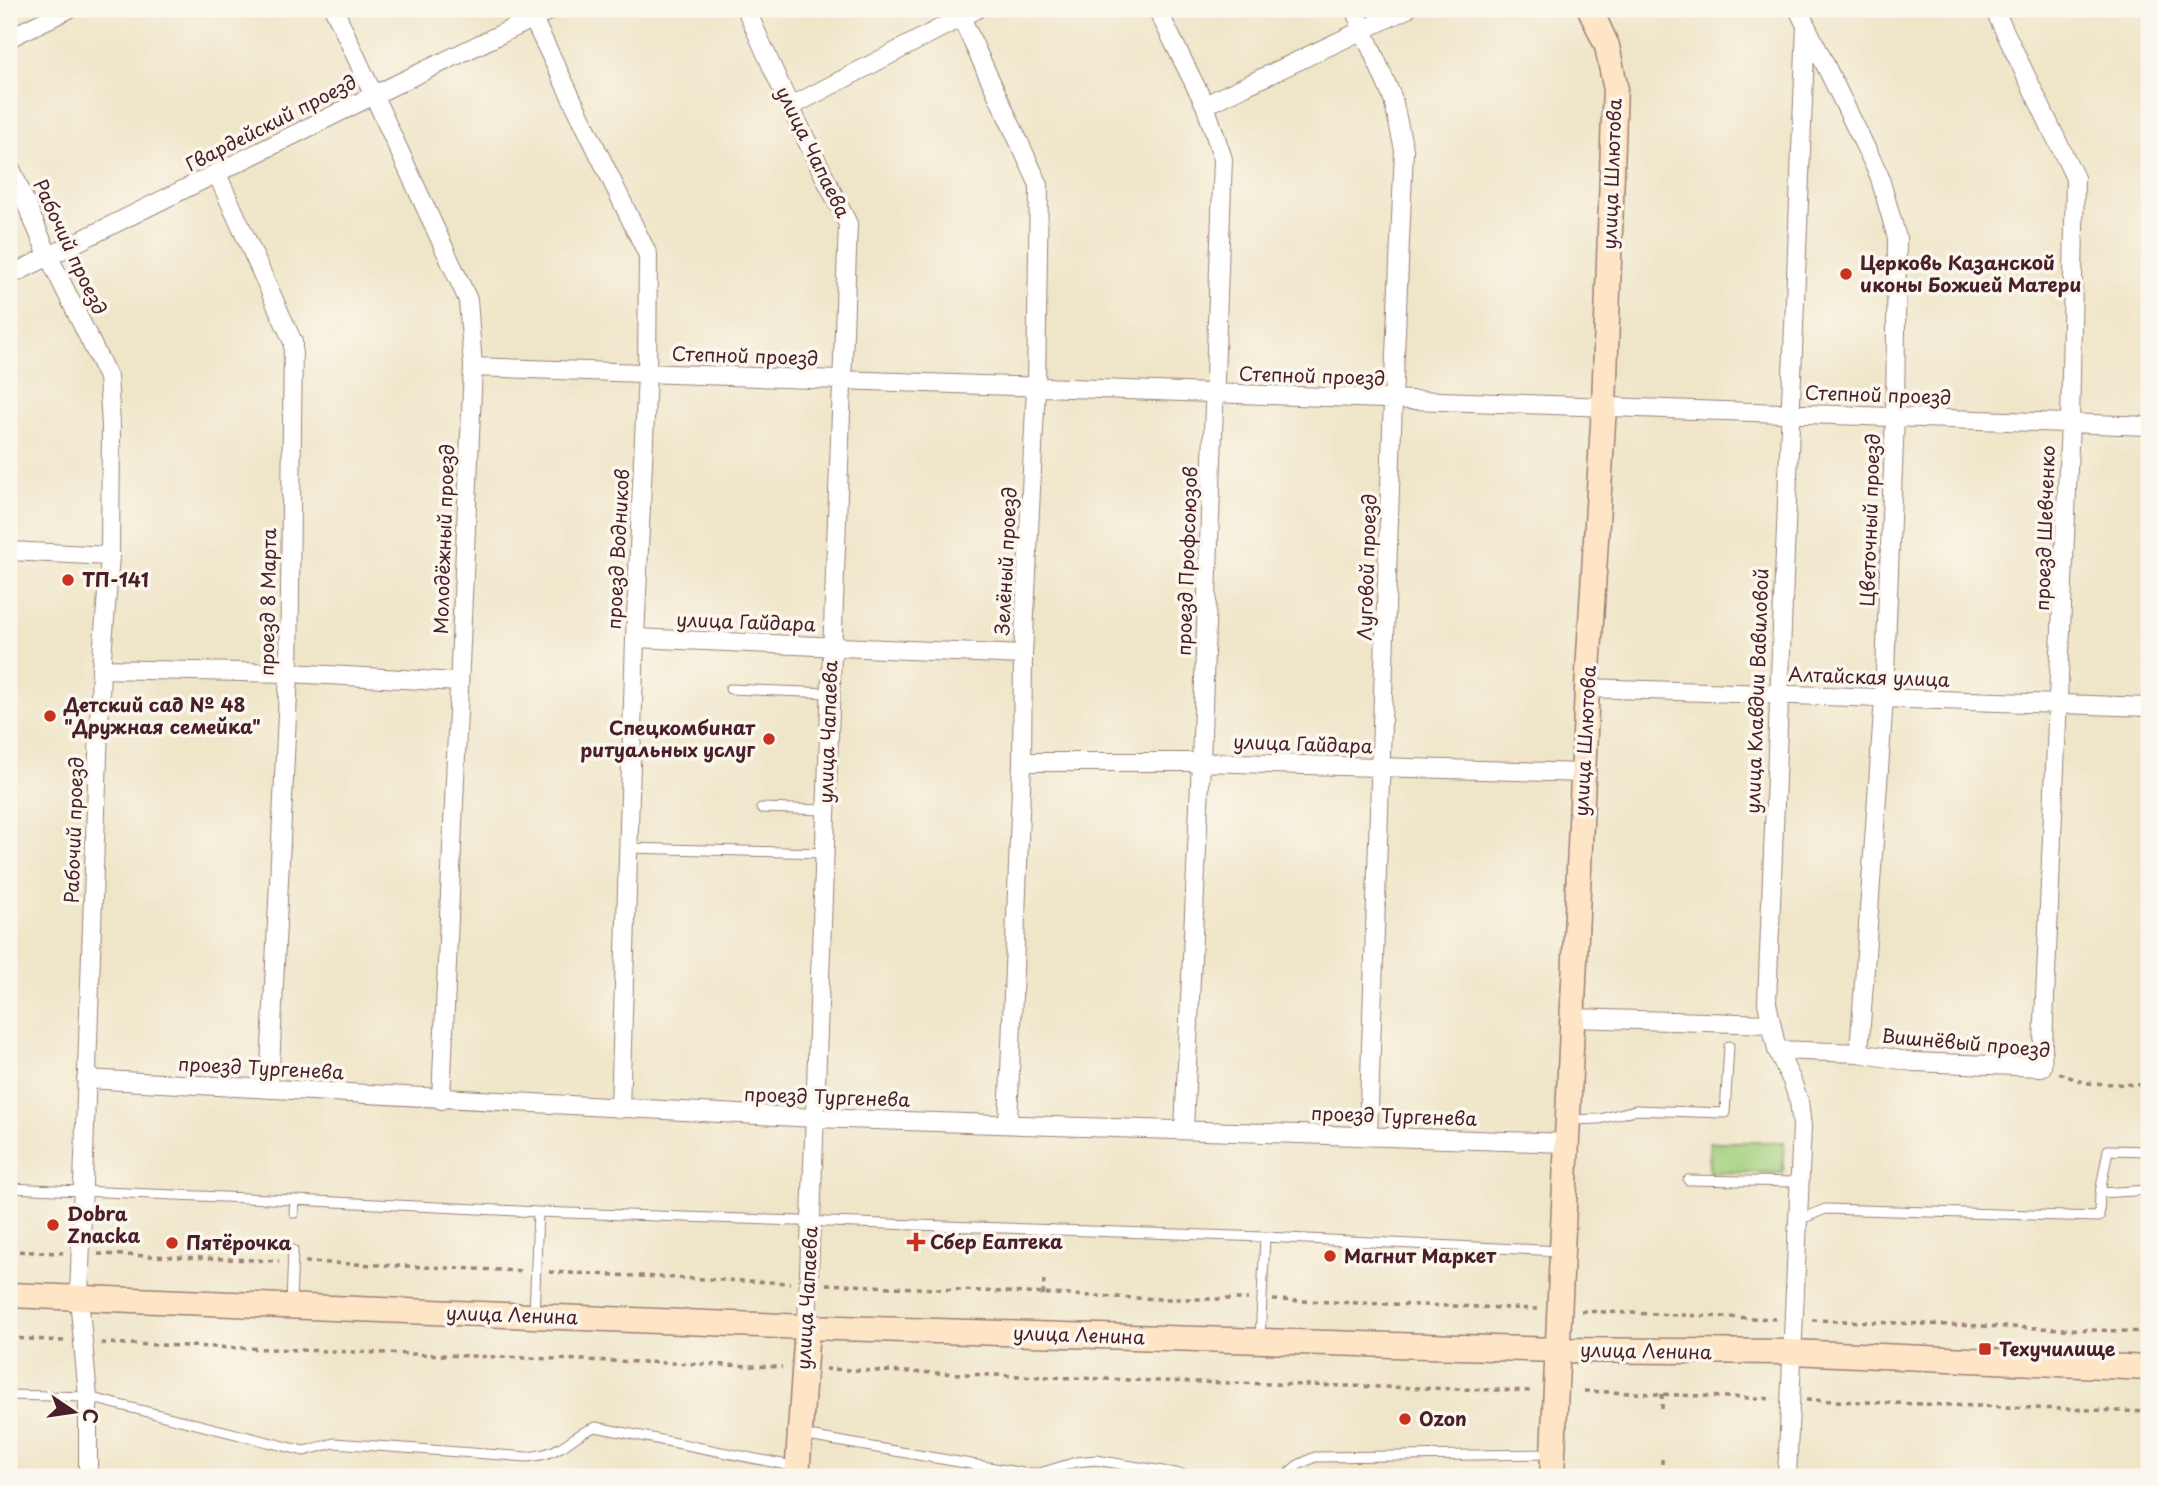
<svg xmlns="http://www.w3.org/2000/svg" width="2158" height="1486" font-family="'Playpen Sans',sans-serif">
<rect width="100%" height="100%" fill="#fbf7ec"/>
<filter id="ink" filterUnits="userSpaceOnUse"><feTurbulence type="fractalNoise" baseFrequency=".0143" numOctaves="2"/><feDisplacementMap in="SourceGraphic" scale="14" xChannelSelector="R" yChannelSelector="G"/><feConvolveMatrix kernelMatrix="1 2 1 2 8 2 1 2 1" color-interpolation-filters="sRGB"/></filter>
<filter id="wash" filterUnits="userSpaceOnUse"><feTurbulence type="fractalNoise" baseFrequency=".00686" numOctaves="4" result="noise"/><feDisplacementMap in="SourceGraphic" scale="28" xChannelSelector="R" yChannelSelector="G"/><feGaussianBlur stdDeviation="1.57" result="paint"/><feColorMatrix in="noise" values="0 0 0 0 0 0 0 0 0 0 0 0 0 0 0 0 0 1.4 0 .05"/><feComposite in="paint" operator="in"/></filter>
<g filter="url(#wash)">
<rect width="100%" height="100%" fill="#efe5c8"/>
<path fill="#a1cf7c" stroke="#767754" stroke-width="2" d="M 1710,1142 L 1784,1142 L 1783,1173 L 1709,1172 Z"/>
</g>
<g filter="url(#ink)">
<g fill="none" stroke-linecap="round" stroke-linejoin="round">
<defs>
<path id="lane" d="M 730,689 L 830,693
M 761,808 L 826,810
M 628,848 L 824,853
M 1570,1120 L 1600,1119 L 1635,1110 L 1725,1113 L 1729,1046
M 1688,1180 L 1799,1182
M 9,1188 L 295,1200
M 2100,1193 L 2108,1150 L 2149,1151
M 294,1213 L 295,1200 L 538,1212 L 1265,1237 L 1260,1339
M 1798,1218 L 1804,1218 L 1825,1209 L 2099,1217 L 2100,1193 L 2149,1190
M 1265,1237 L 1561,1251
M 291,1304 L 293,1250
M 534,1315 L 538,1212
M 9,1395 L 88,1397 L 304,1451 L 334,1443 L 527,1457 C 539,1456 550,1454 561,1447 C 573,1440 581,1431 596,1427 L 797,1467
M 802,1435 L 1023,1473 L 1040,1473 L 1076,1462 L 1096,1460 L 1199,1477
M 1284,1477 L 1298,1465 L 1315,1457 L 1553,1454"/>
<path id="street" d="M 334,9 L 468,300 L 473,367 L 441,1100
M 746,9 L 790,107 L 848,224 L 807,1327
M 1157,9 L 1205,105 L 1223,159 L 1201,762 L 1184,1129
M 1354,9 L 1393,99 L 1404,150 L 1393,400 L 1368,1136
M 1798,9 L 1879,175 L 1897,238 L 1895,417 L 1884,698 L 1859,1053
M 961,17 L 1039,185 L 1036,387 L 1023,655 L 1022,762 L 1008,1124
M 533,19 L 648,255 L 647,373 L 635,638 L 620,1109
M 9,38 L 69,9
M 1205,105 L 1407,9
M 790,107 L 977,9
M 9,164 L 49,257 L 108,377 L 111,425 L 110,556 L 101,669 L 79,1298 L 88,1397 L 88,1477
M 217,174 L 293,342 L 289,673 L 269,1089
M 9,276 L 374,95 L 553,9
M 473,367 L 2149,426
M 9,551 L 110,556
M 635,638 L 1023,655
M 101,669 L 289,673 L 459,682
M 1587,688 L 2149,707
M 1022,762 L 1201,762 L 1584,773
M 1573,1018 L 1770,1024
M 1777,1050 L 1859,1053 L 1913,1062 L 2042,1067 L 2070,422 L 2075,178 L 1994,9
M 86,1079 L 815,1118 L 1567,1143
M 1787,1477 L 1802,1126 L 1799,1101 L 1792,1081 L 1777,1050 L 1767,1003 L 1806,25"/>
<path id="secondary" d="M 9,1295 L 807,1327 L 1558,1350 L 1792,1352 L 2149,1368
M 797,1477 L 807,1327
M 1552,1477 L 1587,688 L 1604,407 L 1615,85 L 1607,46 L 1590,9"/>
</defs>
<use href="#lane" stroke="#9c827a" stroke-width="11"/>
<use href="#street" stroke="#9c827a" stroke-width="20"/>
<use href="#secondary" stroke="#9c827a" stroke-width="27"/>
<path stroke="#9c827a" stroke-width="3.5" stroke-dasharray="5 5" stroke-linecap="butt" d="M 2059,1073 L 2085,1083 L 2149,1085
M 9,1251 L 63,1253
M 98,1254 L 279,1261
M 305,1262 L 524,1271
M 549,1272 L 790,1283
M 826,1284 L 1160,1299 L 1248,1299
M 1043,1295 L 1044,1280
M 1273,1300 L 1538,1309
M 1581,1311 L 1776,1319
M 1812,1320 L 2149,1332
M 9,1338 L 65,1341
M 101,1343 L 782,1367
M 825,1369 L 1158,1381 L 1534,1391
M 1584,1391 L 1774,1399
M 1806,1400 L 2149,1412
M 1662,1409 L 1662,1394
M 1581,1471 L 1746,1477
M 1662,1474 L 1662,1454"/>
<use href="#lane" stroke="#fff" stroke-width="9"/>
<use href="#street" stroke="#fff" stroke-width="18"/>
<use href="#secondary" stroke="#fee5c5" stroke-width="24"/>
</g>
</g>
<g fill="#c8321e" stroke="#fbf7ec" stroke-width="2.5">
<circle cx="1846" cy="274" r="7"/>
<circle cx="68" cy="580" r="7"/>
<circle cx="50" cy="716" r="7"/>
<circle cx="769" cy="739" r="7"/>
<circle cx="53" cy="1225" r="7"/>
<path d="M912.5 1231.5h7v7h7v7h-7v7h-7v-7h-7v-7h7z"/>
<circle cx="172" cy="1243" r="7"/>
<circle cx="1330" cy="1256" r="7"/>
<rect x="1978" y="1342" width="14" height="14" rx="3.5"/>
<circle cx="1405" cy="1419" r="7"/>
</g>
<g text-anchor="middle" stroke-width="7" stroke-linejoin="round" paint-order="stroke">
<g font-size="19" fill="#4a1f2b" stroke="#fbf7ec">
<text transform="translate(271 123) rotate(-27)" y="7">Гвардейский проезд</text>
<text transform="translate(813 152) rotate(64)" y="7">улица Чапаева</text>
<text transform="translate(1612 174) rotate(-88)" y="7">улица Шлютова</text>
<text transform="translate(70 247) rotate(65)" y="7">Рабочий проезд</text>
<text transform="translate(745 356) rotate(2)" y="7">Степной проезд</text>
<text transform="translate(1312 376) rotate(2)" y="7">Степной проезд</text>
<text transform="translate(1878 395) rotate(2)" y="7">Степной проезд</text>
<text transform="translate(1870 520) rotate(-88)" y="7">Цветочный проезд</text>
<text transform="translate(2045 528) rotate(-88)" y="7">проезд Шевченко</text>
<text transform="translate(444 539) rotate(-88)" y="7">Молодёжный проезд</text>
<text transform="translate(618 549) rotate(-87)" y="7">проезд Водников</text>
<text transform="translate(1006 561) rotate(-87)" y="7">Зелёный проезд</text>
<text transform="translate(1187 561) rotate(-88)" y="7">проезд Профсоюзов</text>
<text transform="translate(1367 567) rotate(-88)" y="7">Луговой проезд</text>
<text transform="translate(268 602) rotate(-89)" y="7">проезд 8 Марта</text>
<text transform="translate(746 622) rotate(2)" y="7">улица Гайдара</text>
<text transform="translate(1869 677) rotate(2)" y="7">Алтайская улица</text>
<text transform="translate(1757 691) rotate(-88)" y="7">улица Клавдии Вавиловой</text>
<text transform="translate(828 732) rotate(-88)" y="7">улица Чапаева</text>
<text transform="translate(1585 741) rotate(-87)" y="7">улица Шлютова</text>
<text transform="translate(1303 744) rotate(2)" y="7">улица Гайдара</text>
<text transform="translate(74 830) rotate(-88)" y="7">Рабочий проезд</text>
<text transform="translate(1966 1043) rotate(5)" y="7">Вишнёвый проезд</text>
<text transform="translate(261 1068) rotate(3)" y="7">проезд Тургенева</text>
<text transform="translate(827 1097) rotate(2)" y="7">проезд Тургенева</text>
<text transform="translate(1394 1116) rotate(2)" y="7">проезд Тургенева</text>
<text transform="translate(807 1298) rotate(-87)" y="7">улица Чапаева</text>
<text transform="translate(512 1315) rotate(2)" y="7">улица Ленина</text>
<text transform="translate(1079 1335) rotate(2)" y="7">улица Ленина</text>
<text transform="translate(1646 1351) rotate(1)" y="7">улица Ленина</text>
</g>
<g font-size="19" font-weight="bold" fill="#4a1f2b" stroke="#fbf7ec" text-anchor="start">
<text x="1860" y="270">Церковь Казанской<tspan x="1860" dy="22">иконы Божией Матери</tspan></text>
<text x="82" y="587">ТП-141</text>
<text x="64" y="712">Детский сад № 48<tspan x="64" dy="22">"Дружная семейка"</tspan></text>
<text x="755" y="735" text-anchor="end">Спецкомбинат<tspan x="755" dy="22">ритуальных услуг</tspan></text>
<text x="67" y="1221">Dobra<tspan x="67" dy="22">Znacka</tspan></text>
<text x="930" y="1249">Сбер Еаптека</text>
<text x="186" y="1250">Пятёрочка</text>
<text x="1344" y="1263">Магнит Маркет</text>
<text x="1999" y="1356">Техучилище</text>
<text x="1419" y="1426">Ozon</text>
</g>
</g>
<rect width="2158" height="1486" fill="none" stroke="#fbf7ec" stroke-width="35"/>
<g transform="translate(74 1412) rotate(103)" stroke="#fbf7ec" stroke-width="5" paint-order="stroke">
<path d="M0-5L12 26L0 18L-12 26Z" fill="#4a1f2b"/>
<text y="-10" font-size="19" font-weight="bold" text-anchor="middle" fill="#4a1f2b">С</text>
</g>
</svg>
